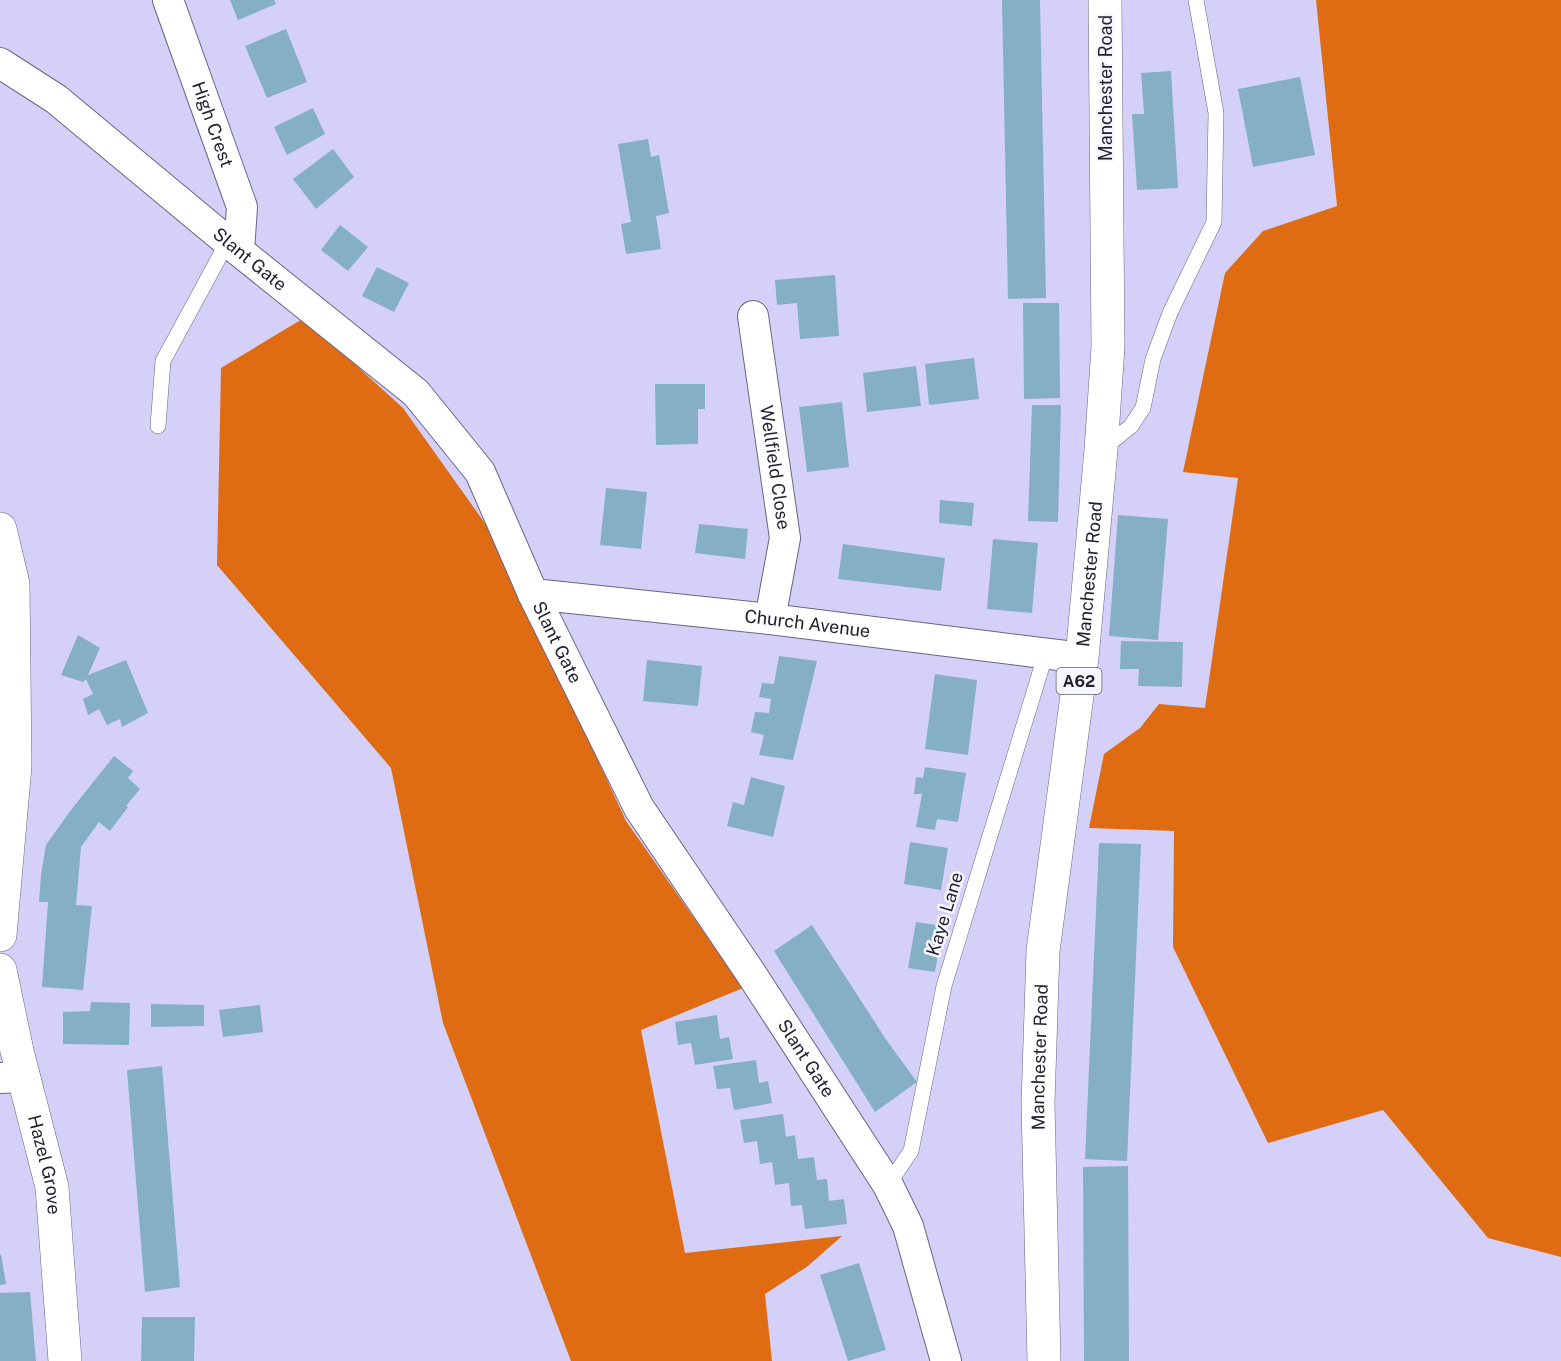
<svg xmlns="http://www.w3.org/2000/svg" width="1561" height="1361" font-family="'Public Sans',sans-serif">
<rect width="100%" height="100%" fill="#d5d0f8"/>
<path fill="#df6c13" d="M 1316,0 L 1561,0 L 1561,1257 L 1488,1238 L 1383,1110 L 1268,1143 L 1173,947 L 1174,831 L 1089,828 L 1104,754 L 1140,728 L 1159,704 L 1205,708 L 1238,478 L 1183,472 L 1225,273 L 1263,231 L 1337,206 Z
M 304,318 L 403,408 L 494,536 L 626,821 L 743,988 L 641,1030 L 685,1253 L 842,1236 L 808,1266 L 765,1294 L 772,1361 L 571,1361 L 443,1023 L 391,768 L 217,565 L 221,368 Z"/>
<path fill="#85afc5" d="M 230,0 L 274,0 L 276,4 L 238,20 Z
M 1002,0 L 1040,0 L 1046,298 L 1008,299 Z
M 286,29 L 307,82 L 267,98 L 245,46 Z
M 1171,71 L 1178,188 L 1137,190 L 1132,114 L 1144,114 L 1141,73 Z
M 1300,77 L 1315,155 L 1253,167 L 1238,89 Z
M 313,108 L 325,134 L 287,155 L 274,127 Z
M 648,139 L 651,157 L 659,155 L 669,213 L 656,216 L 661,249 L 626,254 L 621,224 L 631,222 L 618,144 Z
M 333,149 L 354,177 L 316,209 L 293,179 Z
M 340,225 L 368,247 L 348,271 L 321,250 Z
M 377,267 L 409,283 L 394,312 L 362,296 Z
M 835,275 L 839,336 L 800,339 L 797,303 L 777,305 L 775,280 Z
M 1023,303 L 1059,303 L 1060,398 L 1024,399 Z
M 974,358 L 979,399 L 929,405 L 925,364 Z
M 916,366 L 921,406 L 867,412 L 863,373 Z
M 655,384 L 705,384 L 705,409 L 698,409 L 698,444 L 656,445 Z
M 842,402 L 849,467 L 807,472 L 799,407 Z
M 1032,405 L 1061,405 L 1058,522 L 1028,521 Z
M 606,488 L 647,492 L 641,549 L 600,545 Z
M 940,500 L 974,503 L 972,526 L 939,523 Z
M 1118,515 L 1168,519 L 1158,640 L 1109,636 Z
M 699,524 L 748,529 L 745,559 L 695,553 Z
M 993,539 L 1038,543 L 1032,613 L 987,609 Z
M 843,544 L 945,558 L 941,591 L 838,579 Z
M 78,635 L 100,648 L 88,675 L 126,660 L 148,713 L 122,727 L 120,719 L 107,725 L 99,709 L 88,715 L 83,699 L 93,694 L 86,679 L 83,682 L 61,675 Z
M 1121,641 L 1183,642 L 1182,687 L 1138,686 L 1139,669 L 1120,669 Z
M 779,656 L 817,661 L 793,760 L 759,755 L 764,735 L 751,732 L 755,712 L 769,713 L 771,699 L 759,697 L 762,683 L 774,684 Z
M 647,660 L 702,666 L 698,706 L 643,701 Z
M 935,674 L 977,680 L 968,755 L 925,749 Z
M 114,756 L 133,771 L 128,778 L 140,789 L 126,806 L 128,807 L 110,831 L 99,822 L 81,847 L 76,905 L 92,906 L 83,990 L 42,987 L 48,902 L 39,902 L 41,875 L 46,845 L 71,810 Z
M 925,767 L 966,773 L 958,822 L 937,819 L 935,830 L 916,827 L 922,794 L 914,794 L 916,777 L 923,778 Z
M 751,777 L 785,786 L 773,837 L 727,826 L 733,802 L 744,805 Z
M 910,842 L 948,848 L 941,890 L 904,884 Z
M 1099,843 L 1141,844 L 1127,1161 L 1085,1159 Z
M 916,922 L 943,926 L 935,972 L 908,968 Z
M 812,925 L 887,1041 L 917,1082 L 875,1112 L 774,951 Z
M 91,1002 L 130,1003 L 129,1045 L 63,1044 L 63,1012 L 90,1011 Z
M 151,1004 L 204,1005 L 204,1026 L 151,1027 Z
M 260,1005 L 263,1032 L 223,1037 L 219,1010 Z
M 717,1015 L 720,1039 L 729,1037 L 733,1059 L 695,1065 L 691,1043 L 678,1045 L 675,1022 Z
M 756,1060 L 759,1083 L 768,1081 L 772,1103 L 734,1110 L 730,1088 L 717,1089 L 713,1066 Z
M 162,1066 L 180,1287 L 145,1292 L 127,1070 Z
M 783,1114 L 786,1137 L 795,1135 L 798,1159 L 814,1157 L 817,1180 L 827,1179 L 829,1201 L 844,1199 L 847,1224 L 805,1229 L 802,1205 L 791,1206 L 789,1183 L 775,1185 L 772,1162 L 760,1164 L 757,1141 L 744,1143 L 740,1120 Z
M 1128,1166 L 1129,1361 L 1084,1361 L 1083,1167 Z
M 1,1254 L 6,1284 L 0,1285 L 0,1255 Z
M 859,1263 L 886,1350 L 848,1361 L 820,1275 Z
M 30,1292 L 36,1361 L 0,1361 L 0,1293 Z
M 142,1317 L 195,1317 L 194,1361 L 141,1361 Z"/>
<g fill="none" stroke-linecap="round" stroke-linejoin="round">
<defs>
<path id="service" d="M 158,426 L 163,361 L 228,241
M 1104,448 L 1131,426 L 1143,408 L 1153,359 L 1170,313 L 1214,222 L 1216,113 L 1196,0
M 888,1185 L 911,1151 L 944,986 L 1046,653"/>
<g id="minor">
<path id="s1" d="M 168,0 L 242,207 L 239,251"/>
<path id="s2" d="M 0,63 L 56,99 L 239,251 L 416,393 L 480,472 L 533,594 L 639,808 L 750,972 L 888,1185 L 908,1226 L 946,1361"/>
<path id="s3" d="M 753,316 L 785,538 L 770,619"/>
<path id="s4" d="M 533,594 L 770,619 L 1082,658"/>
<path d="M 0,1078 L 24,1077"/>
</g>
<g id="tertiary">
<path d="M 0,529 L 13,584 L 15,766 L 0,935"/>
<path id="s5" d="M 0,970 L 17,1051 L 52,1187 L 65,1361"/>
</g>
<g id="primary">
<path id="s6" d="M 1044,1361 L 1038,1103 L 1043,951 L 1082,658 L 1101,450 L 1108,347 L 1105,0"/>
</g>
</defs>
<use href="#service" stroke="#686487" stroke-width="16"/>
<use href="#minor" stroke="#686487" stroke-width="32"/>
<use href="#tertiary" stroke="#686487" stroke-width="34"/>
<use href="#primary" stroke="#686487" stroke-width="34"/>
<use href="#service" stroke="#fff" stroke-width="15"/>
<use href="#minor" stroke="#fff" stroke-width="30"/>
<use href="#tertiary" stroke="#fff" stroke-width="33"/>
<use href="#primary" stroke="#fff" stroke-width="33"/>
</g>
<g text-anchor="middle" stroke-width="5" stroke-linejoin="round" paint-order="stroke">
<rect fill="#f6f6fe" stroke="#62616e" stroke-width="1.5" x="1056.5" y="668" width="45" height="26" rx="4.5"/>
<g font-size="16" font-weight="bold" fill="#232130">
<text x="1079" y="687">A62</text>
</g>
<g font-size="18" fill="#232130" stroke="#f6f6fe">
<text transform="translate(1106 88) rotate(-90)" y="6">Manchester Road</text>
<text dy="6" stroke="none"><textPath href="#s1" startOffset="132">High Crest</textPath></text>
<text dy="6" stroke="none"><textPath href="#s2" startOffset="318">Slant Gate</textPath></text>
<text dy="6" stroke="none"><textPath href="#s3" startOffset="153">Wellfield Close</textPath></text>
<text dy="6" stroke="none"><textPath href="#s6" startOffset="790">Manchester Road</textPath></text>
<text dy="6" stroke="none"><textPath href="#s4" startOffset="276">Church Avenue</textPath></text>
<text dy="6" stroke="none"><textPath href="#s2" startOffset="820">Slant Gate</textPath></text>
<text transform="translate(945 914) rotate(-73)" y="6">Kaye Lane</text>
<text dy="6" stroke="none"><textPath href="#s6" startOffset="304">Manchester Road</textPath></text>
<text dy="6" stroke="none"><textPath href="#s2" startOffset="1306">Slant Gate</textPath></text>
<text dy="6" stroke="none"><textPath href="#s5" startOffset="200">Hazel Grove</textPath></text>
</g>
</g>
</svg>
